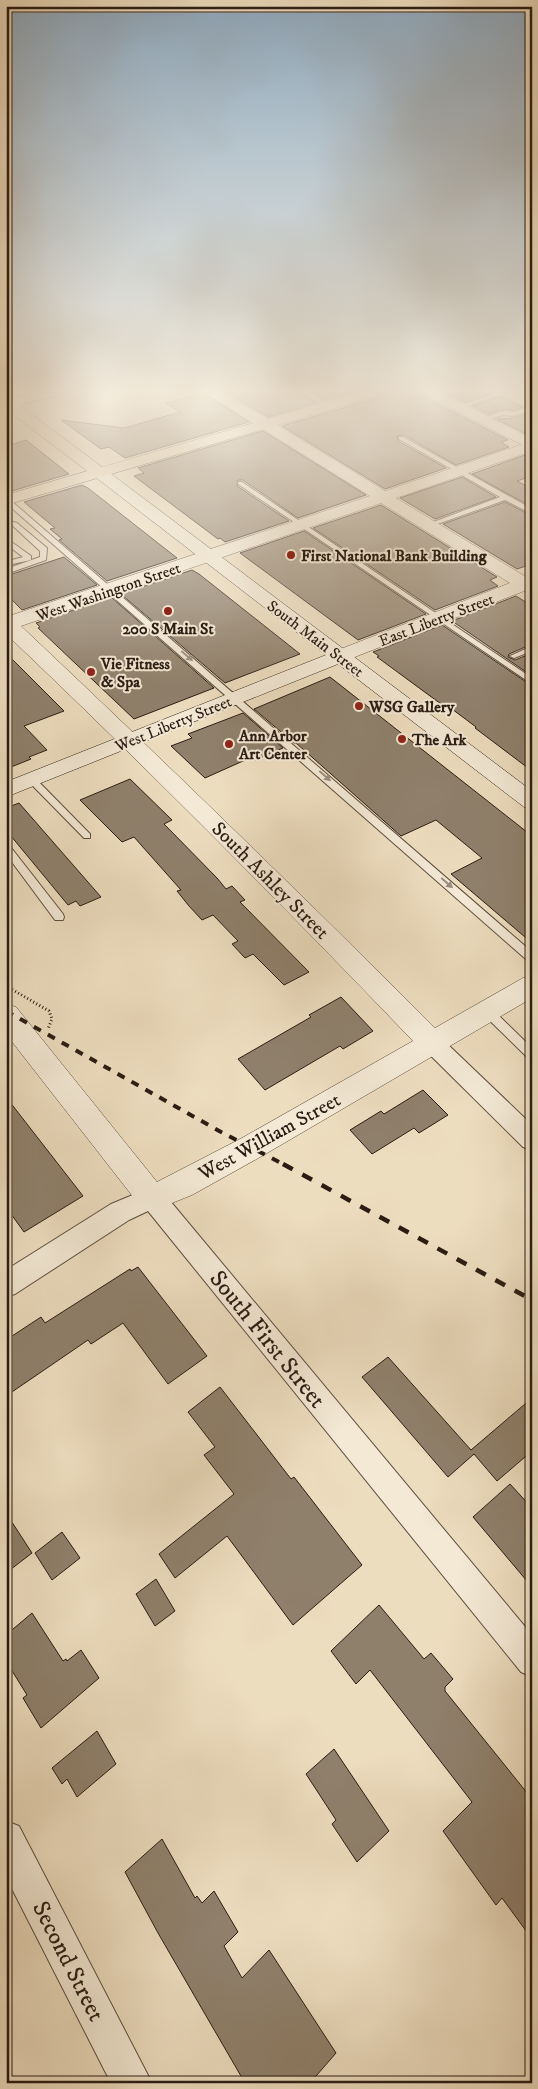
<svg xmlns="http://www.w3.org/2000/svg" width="538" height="2089" font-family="'IM FELL DW Pica',serif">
<rect width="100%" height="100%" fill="#edddbf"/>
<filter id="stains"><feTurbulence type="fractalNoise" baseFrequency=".004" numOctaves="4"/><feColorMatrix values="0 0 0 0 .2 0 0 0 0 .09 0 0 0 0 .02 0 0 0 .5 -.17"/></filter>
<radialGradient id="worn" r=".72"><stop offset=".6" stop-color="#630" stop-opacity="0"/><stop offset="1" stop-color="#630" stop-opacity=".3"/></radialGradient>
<path fill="#8f806c" stroke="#2a1c13" d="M 204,393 L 249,422 L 125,458 L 109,447 L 101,449 L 61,420 L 124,428 L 180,412 L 166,403 Z
M 228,393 L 300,393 L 315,403 L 268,417 Z
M 312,393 L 350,393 L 325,400 Z
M 380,393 L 423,393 L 426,398 L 508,440 L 501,442 L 509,447 L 456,465 L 404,435 L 399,435 L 397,437 L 398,441 L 446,468 L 385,489 L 282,426 L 377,398 Z
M 447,393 L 492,393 L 465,402 Z
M 502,396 L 523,407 L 514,410 L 502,409 L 488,414 L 472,406 Z
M 532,412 L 532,432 L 526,434 L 497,419 L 515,418 Z
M 263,431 L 366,495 L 298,518 L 243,480 L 238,480 L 237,486 L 289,521 L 225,542 L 220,538 L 218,539 L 134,476 L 144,473 L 138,468 Z
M 26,440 L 69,474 L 12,491 L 6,486 L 6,446 Z
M 525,455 L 532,459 L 532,476 L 517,481 L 532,489 L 532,507 L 472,474 Z
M 462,477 L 496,497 L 435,519 L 400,498 Z
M 82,485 L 88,488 L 177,558 L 107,581 L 59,540 L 62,539 L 50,529 L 55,528 L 24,502 Z
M 505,502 L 532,516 L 532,564 L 517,569 L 443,524 Z
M 381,505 L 497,577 L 490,580 L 498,586 L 435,610 L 313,528 Z
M 304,531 L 426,614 L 358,640 L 240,553 Z
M 64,557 L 97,585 L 22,610 L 6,594 L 6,576 Z
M 192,570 L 199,574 L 300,654 L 225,683 L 121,594 Z
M 516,596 L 532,606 L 532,644 L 509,654 L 508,657 L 515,660 L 532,653 L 532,676 L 452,621 Z
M 111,597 L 214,688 L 134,719 L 38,628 L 40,627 L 36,623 Z
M 442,625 L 532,686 L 532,771 L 475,728 L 476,727 L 444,703 L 441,704 L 377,657 L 379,656 L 373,652 Z
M 6,653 L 64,711 L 24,726 L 47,750 L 29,757 L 31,759 L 6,769 Z
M 330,677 L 532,836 L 532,943 L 451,874 L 482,858 L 436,820 L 401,836 L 296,743 L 294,743 L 254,709 Z
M 243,713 L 283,748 L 255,760 L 252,757 L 205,778 L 171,746 L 192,738 L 188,734 Z
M 130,779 L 172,820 L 164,824 L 217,878 L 226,889 L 232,886 L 245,900 L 240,902 L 309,972 L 284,985 L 253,954 L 245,958 L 232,944 L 238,941 L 213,915 L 202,920 L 189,906 L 177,891 L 181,890 L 134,837 L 122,842 L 80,800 Z
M 19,803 L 101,897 L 80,906 L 76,901 L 68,905 L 6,830 L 6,808 Z
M 341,997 L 373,1031 L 343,1049 L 340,1046 L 265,1090 L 238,1059 L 311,1017 L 309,1015 Z
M 423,1090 L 448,1115 L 419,1133 L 414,1128 L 372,1154 L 350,1130 L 381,1111 L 384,1114 Z
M 6,1097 L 83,1196 L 24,1232 L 6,1207 Z
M 138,1267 L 207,1356 L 168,1384 L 123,1323 L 91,1344 L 88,1340 L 6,1396 L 6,1340 L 41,1317 L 45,1323 L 130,1269 L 131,1271 Z
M 388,1357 L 471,1450 L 532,1398 L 532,1451 L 497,1481 L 474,1454 L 448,1477 L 362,1377 Z
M 220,1387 L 291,1479 L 294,1477 L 362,1565 L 293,1625 L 227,1536 L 175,1578 L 159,1554 L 234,1494 L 204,1455 L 215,1447 L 188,1412 Z
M 510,1484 L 532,1508 L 532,1587 L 473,1517 Z
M 6,1513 L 32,1553 L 6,1573 Z
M 62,1532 L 80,1558 L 52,1580 L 35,1553 Z
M 156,1579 L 175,1611 L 155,1626 L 136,1594 Z
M 379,1605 L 424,1659 L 431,1653 L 453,1679 L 445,1687 L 445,1691 L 532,1799 L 532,1939 L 502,1898 L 496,1905 L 443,1831 L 472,1802 L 370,1670 L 356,1684 L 331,1651 Z
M 32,1613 L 63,1661 L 66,1659 L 67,1661 L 81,1650 L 99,1678 L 41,1728 L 23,1698 L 27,1695 L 6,1661 L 6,1635 Z
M 97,1731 L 116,1764 L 77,1797 L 67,1779 L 62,1784 L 52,1768 Z
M 334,1749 L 389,1831 L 357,1862 L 332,1824 L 336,1820 L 306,1774 Z
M 162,1839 L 195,1898 L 197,1896 L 202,1903 L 214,1891 L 238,1932 L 224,1946 L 242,1978 L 269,1950 L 336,2053 L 310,2083 L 245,2083 L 158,1933 L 125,1872 Z"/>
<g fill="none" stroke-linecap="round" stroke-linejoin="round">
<defs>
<path id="service" d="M 302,393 L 309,393 L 331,406 L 326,407 Z
M 497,393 L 505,393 L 461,408 L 456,407 Z
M 532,406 L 532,410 L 514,416 L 503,415 L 482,421 L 479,419 L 503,411 L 514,412 Z
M 399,437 L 403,437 L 532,509 L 532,514 L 505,500 L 432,526 L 428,526 L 428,524 L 500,497 L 399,439 Z
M 238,482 L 242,482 L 532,678 L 532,684 L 238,484 Z
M 6,498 L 9,499 L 532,952 L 532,962 L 528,961 L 6,503 Z
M 6,520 L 17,523 L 47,548 L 46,560 L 6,574 L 6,569 L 40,557 L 40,551 L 13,526 L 6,524 Z
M 6,538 L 31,556 L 31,560 L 12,564 L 12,560 L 23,557 L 6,544 Z
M 532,646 L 532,651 L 514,658 L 510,656 Z
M 32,777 L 35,778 L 90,834 L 90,838 L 84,838 L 29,782 L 27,780 Z
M 6,844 L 9,845 L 63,914 L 64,917 L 63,920 L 55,920 L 6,854 Z
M 487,1007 L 491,1008 L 532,1048 L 532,1059 L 528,1058 L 483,1014 L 482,1011 L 483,1008 Z"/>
<path id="minor" d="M 37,393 L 56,393 L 54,396 L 6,408 L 6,400 Z
M 432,1034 L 440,1037 L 532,1125 L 532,1150 L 523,1147 L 424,1049 L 421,1043 L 424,1037 Z
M 152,1187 L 161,1190 L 532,1635 L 532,1677 L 521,1672 L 148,1211 L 129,1220 L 15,1294 L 6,1297 L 6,1270 L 111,1204 Z
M 6,1821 L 19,1826 L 152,2083 L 111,2083 L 6,1877 Z"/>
<path id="tertiary" d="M 208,393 L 225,393 L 385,491 L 532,441 L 532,451 L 396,498 L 526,577 L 532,576 L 532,588 L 347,660 L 340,662 L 333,660 L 330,656 L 333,652 L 510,583 L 381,503 L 21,626 C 161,758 299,892 435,1028 L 523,978 L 532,975 L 532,998 L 262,1156 L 192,1195 L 152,1211 L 141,1207 L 6,1034 L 6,1004 L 16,1007 L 157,1182 L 242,1138 L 413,1041 C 280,902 145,766 6,634 L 6,617 L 370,496 L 210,396 Z"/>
<path id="secondary" d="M 425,393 L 443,393 L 532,439 L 532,450 L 427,396 Z
M 100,468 L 106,470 L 532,791 L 532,809 L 524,807 L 338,664 L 6,797 L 6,782 L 326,655 L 94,476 L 92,473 L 94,470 Z"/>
<path id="primary" d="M 356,393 L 378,393 L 376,396 L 6,505 L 6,495 L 87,471 L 6,409 L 6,398 L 11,399 L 102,467 Z"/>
</defs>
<use href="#service" stroke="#5b4c3e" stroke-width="2"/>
<use href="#minor" stroke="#5b4c3e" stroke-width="2"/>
<use href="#tertiary" stroke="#5b4c3e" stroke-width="1"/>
<use href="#secondary" stroke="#2a1c13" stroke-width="1"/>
<use href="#primary" stroke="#2a1c13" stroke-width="1"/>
<path stroke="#2a1c13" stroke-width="3" stroke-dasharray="1 2.5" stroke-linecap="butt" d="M 6,986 L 49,1011 L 52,1019 L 48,1029"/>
<use href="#service" fill="#f3e9d5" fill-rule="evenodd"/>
<use href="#minor" fill="#f3e9d5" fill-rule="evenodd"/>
<use href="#tertiary" fill="#f3e9d5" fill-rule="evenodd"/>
<use href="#secondary" fill="#f3e9d5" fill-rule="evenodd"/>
<use href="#primary" fill="#edddbf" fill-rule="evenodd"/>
<path stroke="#2a1c13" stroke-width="4" stroke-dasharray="8 8" stroke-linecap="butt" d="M 6,1011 L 221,1132 L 285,1165"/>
<path stroke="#2a1c13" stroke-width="4.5" stroke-dasharray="11 11" stroke-linecap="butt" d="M 283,1164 L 532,1300"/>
</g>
<defs><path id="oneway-solid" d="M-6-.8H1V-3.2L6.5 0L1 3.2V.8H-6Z" transform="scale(1.25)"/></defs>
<g fill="#998d7e">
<use href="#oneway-solid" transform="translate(187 656) rotate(41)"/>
<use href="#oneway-solid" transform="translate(325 776) rotate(41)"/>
<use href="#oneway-solid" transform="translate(447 883) rotate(41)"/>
</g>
<linearGradient id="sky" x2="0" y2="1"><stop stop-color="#8faac0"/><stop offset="0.57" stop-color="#f7f0e2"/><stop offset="1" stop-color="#f7f0e2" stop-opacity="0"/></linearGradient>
<rect width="538" height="685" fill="url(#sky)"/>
<g fill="#8f2418" stroke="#f3e9d5" stroke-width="2">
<circle cx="291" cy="555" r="5"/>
<circle cx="168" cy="611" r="5"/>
<circle cx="91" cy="672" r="5"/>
<circle cx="359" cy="706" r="5"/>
<circle cx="402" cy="739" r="5"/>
<circle cx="229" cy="744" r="5"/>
</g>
<g text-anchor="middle" stroke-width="4" stroke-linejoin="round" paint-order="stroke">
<g font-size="16" font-weight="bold" fill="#2a1c13" stroke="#f3e9d5" text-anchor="start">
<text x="301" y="561">First National Bank Building</text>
<text x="168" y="634" text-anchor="middle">200 S Main St</text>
<text x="101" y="669">Vie Fitness<tspan x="101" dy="18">&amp; Spa</tspan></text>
<text x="369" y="712">WSG Gallery</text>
<text x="239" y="741">Ann Arbor<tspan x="239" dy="18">Art Center</tspan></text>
<text x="412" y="745">The Ark</text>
</g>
<g font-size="16" fill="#2a1c13" stroke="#f3e9d5">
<text transform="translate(108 591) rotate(-19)" y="6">West Washington Street</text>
<text transform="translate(436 619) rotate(-21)" y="6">East Liberty Street</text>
<text transform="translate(316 638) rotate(37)" y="6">South Main Street</text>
<text transform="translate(173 723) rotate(-22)" y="6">West Liberty Street</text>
</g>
<g font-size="20" fill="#2a1c13" stroke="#f3e9d5">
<text transform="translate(271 880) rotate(45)" y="7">South Ashley Street</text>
<text transform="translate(269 1136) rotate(-29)" y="7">West William Street</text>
</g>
<g font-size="24" fill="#2a1c13" stroke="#f3e9d5">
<text transform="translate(268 1339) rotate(51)" y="8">South First Street</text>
<text transform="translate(69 1961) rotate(63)" y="8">Second Street</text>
</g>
</g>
<rect width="538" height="2089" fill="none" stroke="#edddbf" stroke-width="25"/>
<rect x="8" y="8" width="523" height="2074" fill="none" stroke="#2a1c13" stroke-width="2.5"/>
<rect x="12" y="12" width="513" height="2064" fill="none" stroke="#2a1c13"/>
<rect width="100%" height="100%" filter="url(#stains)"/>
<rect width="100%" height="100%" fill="url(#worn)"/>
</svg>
